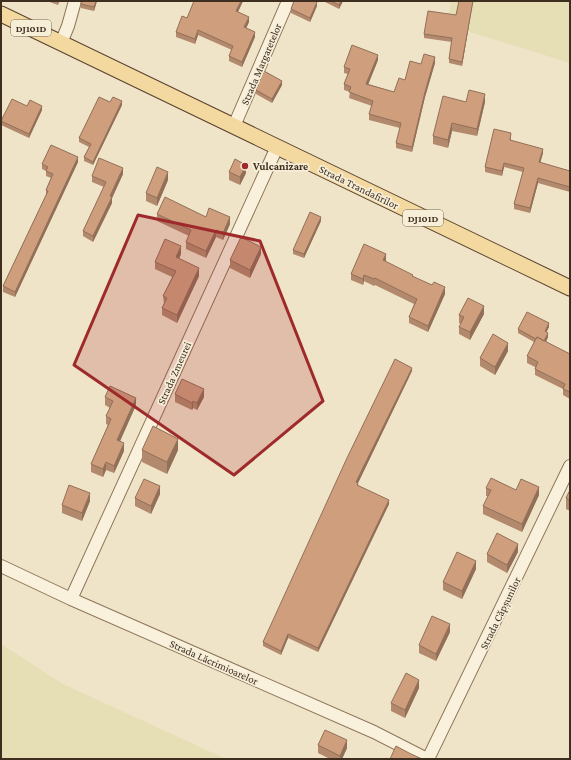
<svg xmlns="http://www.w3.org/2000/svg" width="571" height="760" font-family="'Crimson Pro',serif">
<rect width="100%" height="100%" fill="#f0e4c8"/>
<path fill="#e6deb5" d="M 451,1 L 570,1 L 570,63 L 447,25 Z
M 1,644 L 63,684 L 226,759 L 1,759 Z"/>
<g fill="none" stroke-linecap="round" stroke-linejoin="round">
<defs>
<path id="minor" d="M 61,43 L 68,26 L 75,1
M 234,126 L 288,1
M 1,566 L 71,599 L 374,732 L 427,759
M 71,599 L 277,147
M 428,759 L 570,466"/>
<path id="major" d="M 1,14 L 570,288"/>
</defs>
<use href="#minor" stroke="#8d765c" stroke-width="14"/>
<use href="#major" stroke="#5b4430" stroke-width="17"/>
<use href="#minor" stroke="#faf1dc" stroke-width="12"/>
<use href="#major" stroke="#f3d9a0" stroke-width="15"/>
</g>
<path fill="#b2896c" d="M 47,1 L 60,1 L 58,5 Z
M 81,1 L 97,1 L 94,11 L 81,8 Z
M 192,1 L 243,1 L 238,12 L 249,22 L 246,28 L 255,37 L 242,67 L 229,61 L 229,56 L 232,50 L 198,35 L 195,44 L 176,37 L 176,32 L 187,18 L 194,2 Z
M 323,1 L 343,1 L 339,9 Z
M 473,1 L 462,66 L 449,63 L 449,59 L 452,42 L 424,38 L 424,34 L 456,15 Z
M 317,6 L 310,22 L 291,13 L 291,9 Z
M 378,60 L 368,84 L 394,92 L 405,80 L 421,64 L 435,63 L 425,97 L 412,152 L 396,148 L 396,143 L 400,128 L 369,120 L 369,114 L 372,106 L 349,98 L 350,92 L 344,90 L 344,84 L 348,74 L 344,73 L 344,67 Z
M 282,85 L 272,103 L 256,94 L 256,90 Z
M 110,102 L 122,105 L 93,165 L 84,161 L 84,157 L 89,147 L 79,142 L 79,138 Z
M 466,102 L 485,102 L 477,136 L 452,131 L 448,148 L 433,144 L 433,136 Z
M 27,106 L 42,110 L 29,138 L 1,125 L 1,121 Z
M 511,137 L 511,140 L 543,153 L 540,163 L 570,171 L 570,192 L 538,183 L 530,213 L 514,209 L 514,204 L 523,172 L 504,167 L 502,176 L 485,172 L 485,167 Z
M 78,162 L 15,297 L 3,292 L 3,286 L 46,195 L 46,190 L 51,178 L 46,176 L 46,171 L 42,169 L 42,164 Z
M 229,172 L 246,173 L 240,185 L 229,180 Z
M 123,174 L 112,198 L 112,203 L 93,242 L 83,236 L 83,231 L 104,187 L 92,182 L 92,176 Z
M 168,180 L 157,206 L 146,201 L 146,193 Z
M 157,214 L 206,217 L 230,224 L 223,240 L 216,237 L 206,258 L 186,249 L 186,242 L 189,236 L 157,221 Z
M 321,221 L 304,258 L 293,254 L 293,250 Z
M 570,242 L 570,253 L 569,252 L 569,244 Z
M 181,254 L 179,259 L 199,276 L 177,323 L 162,315 L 162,308 L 164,304 L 163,296 L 172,277 L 155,269 L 155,262 Z
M 261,254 L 250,278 L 230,268 L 230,260 Z
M 385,261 L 413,277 L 445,294 L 428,332 L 409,323 L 409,317 L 414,304 L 375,285 L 374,286 L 364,281 L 363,285 L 351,280 L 351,274 L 386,261 Z
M 484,314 L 470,340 L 459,334 L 459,327 L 461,324 L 459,323 L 459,315 Z
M 549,327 L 546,332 L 548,337 L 546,342 L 570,354 L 570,399 L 563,395 L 563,389 L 535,375 L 535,367 L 527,363 L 527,356 L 534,342 L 518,333 L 518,329 Z
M 508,351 L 495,375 L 480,366 L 480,358 Z
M 412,371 L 358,483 L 358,485 L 389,504 L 318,652 L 288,638 L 281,655 L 263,646 L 263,642 Z
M 175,394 L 204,397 L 197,410 L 193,408 L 192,410 L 175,402 Z
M 105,397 L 136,405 L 120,441 L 124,451 L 114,473 L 106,470 L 103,477 L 91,472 L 91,464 L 108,425 L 106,424 L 106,416 L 110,408 L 105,405 Z
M 142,450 L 178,450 L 167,474 L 142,462 Z
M 486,488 L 516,490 L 539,495 L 522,532 L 483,514 L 483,506 L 488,496 L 486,496 Z
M 570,490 L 570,511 L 566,509 L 566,498 Z
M 160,494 L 151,514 L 135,506 L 135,498 Z
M 90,501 L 82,521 L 62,513 L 62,505 Z
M 518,552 L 507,573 L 487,562 L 487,554 Z
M 476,569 L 462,599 L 443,590 L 443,582 Z
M 450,632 L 436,661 L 419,653 L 419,645 Z
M 419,688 L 405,718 L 391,711 L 391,703 Z
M 318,745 L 347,748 L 342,759 L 330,759 L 318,753 Z"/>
<path fill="#916f58" d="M 96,1 L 97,1 L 94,11 L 94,7 Z
M 241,1 L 243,1 L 236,16 L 236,11 Z
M 341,1 L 343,1 L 339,9 L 339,5 Z
M 473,1 L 462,66 L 462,62 Z
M 317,2 L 317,6 L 310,22 L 310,18 Z
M 249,17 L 249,22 L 244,33 L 244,27 Z
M 198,30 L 198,35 L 195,44 L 195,39 Z
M 255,32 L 255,37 L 242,67 L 242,62 Z
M 378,55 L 378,60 L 366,90 L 366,84 Z
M 435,57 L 435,63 L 425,97 L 412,152 L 412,147 L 425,92 Z
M 282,81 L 282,85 L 272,103 L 272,99 Z
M 485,94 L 485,102 L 477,136 L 477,129 Z
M 122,101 L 122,105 L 93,165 L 93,162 Z
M 42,106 L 42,110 L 29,138 L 29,134 Z
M 452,123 L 452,131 L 448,148 L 448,140 Z
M 543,149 L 543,153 L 539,167 L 539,162 Z
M 78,157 L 78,162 L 15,297 L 15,292 Z
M 504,163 L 504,167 L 502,176 L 502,171 Z
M 246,165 L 246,173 L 240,185 L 240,177 Z
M 123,168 L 123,174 L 112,198 L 112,203 L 93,242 L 93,236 Z
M 168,172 L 168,180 L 157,206 L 157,198 Z
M 538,178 L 538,183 L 530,213 L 530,208 Z
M 230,217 L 230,224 L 223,240 L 223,233 Z
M 321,217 L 321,221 L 304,258 L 304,254 Z
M 216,230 L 216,237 L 206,258 L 206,251 Z
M 181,246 L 181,254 L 176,265 L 176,257 Z
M 261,247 L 261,254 L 250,278 L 250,270 Z
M 386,254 L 386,261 L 383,267 L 383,260 Z
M 199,268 L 199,276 L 177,323 L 177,315 Z
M 364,275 L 364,281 L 363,285 L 363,279 Z
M 445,287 L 445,294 L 428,332 L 428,326 Z
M 484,306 L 484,314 L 470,340 L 470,332 Z
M 549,323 L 549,327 L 545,335 L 545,331 Z
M 548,333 L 548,337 L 544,346 L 544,342 Z
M 508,343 L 508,351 L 495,375 L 495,367 Z
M 412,368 L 412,371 L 358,483 L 358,487 L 356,482 Z
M 204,389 L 204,397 L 197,410 L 197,403 Z
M 136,398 L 136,405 L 117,448 L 117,440 Z
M 193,401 L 193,408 L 192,410 L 192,403 Z
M 178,439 L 178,450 L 167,474 L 167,462 Z
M 124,443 L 124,451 L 114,473 L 114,466 Z
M 106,462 L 106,470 L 103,477 L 103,469 Z
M 160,486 L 160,494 L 151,514 L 151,506 Z
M 539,487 L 539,495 L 522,532 L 522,524 Z
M 90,493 L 90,501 L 82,521 L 82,513 Z
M 389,500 L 389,504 L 318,652 L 318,648 Z
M 518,544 L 518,552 L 507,573 L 507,565 Z
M 476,561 L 476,569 L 462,599 L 462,591 Z
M 450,624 L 450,632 L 436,661 L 436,654 Z
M 288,634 L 288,638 L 281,655 L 281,651 Z
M 419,680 L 419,688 L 405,718 L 405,710 Z
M 347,740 L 347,748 L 342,759 L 340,759 L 340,756 Z"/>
<path fill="#cf9f7d" stroke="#916f58" d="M 81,1 L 96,1 L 94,7 L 81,4 Z
M 194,1 L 241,1 L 236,11 L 249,17 L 244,27 L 255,32 L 242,62 L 229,56 L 233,46 L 198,30 L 195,39 L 176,32 L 182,16 L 187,18 Z
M 294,1 L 314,1 L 317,2 L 310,18 L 291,9 Z
M 331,1 L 341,1 L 339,5 Z
M 459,1 L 473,1 L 462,62 L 449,59 L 452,38 L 424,34 L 428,11 L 456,15 Z
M 352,45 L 378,55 L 366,84 L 394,92 L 399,78 L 405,80 L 410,61 L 421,64 L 424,54 L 435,57 L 425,92 L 412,147 L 396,143 L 401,123 L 369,114 L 373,101 L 349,92 L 351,87 L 344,84 L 350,69 L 344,67 Z
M 264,71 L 282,81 L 272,99 L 256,90 Z
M 469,90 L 485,94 L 477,129 L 452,123 L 448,140 L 433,136 L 443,96 L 466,102 Z
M 99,97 L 110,102 L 113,97 L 122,101 L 93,162 L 84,157 L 91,144 L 79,138 Z
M 12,99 L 27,106 L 30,100 L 42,106 L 29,134 L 1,121 Z
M 494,129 L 511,133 L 510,140 L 543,149 L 539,162 L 570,171 L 570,187 L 538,178 L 530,208 L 514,204 L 524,168 L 504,163 L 502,171 L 485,167 Z
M 51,145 L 78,157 L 15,292 L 3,286 L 48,191 L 46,190 L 53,174 L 46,171 L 48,167 L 42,164 Z
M 99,158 L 123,168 L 110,196 L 112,197 L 93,236 L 83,231 L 106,182 L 92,176 Z
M 235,159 L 246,165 L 240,177 L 229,172 Z
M 157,167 L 168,172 L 157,198 L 146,193 Z
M 165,197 L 206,217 L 209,208 L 230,217 L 223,233 L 216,230 L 206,251 L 186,242 L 191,230 L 157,214 Z
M 310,212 L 321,217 L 304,254 L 293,250 Z
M 241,237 L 261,247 L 250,270 L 230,260 Z
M 165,239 L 181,246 L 176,257 L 199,268 L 177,315 L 162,308 L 167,298 L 163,296 L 176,271 L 155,262 Z
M 364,244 L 386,254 L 383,260 L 413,275 L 412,276 L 432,285 L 434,282 L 445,287 L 428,326 L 409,317 L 417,299 L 375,278 L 374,279 L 364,275 L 363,279 L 351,274 Z
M 468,298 L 484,306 L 470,332 L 459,327 L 464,317 L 459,315 Z
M 527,312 L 549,323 L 545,331 L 548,333 L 544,341 L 537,337 L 536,339 L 518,329 Z
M 493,334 L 508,343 L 495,367 L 480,358 Z
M 537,337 L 570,354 L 570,392 L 563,389 L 565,384 L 535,369 L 538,362 L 527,356 Z
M 395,359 L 412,368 L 356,482 L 358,483 L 357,485 L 389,500 L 318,648 L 288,634 L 281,651 L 263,642 L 347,458 Z
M 182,379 L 204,389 L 197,403 L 193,401 L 192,403 L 175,394 Z
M 110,386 L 136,398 L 117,440 L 124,443 L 114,466 L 106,462 L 103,469 L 91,464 L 111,419 L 106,416 L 113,401 L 105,397 Z
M 153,426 L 178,439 L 167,462 L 142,450 Z
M 491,478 L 516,490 L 521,479 L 539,487 L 522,524 L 483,506 L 491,490 L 486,488 Z
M 144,479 L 160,486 L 151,506 L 135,498 Z
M 69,485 L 90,493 L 82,513 L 62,505 Z
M 570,490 L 570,500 L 566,498 Z
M 497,533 L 518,544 L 507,565 L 487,554 Z
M 457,552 L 476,561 L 462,591 L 443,582 Z
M 432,616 L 450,624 L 436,654 L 419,645 Z
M 406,673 L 419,680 L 405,710 L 391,703 Z
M 325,730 L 347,740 L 340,756 L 318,745 Z
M 396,746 L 409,753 L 422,759 L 390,759 Z"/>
<path fill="#9e2a2b" fill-opacity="0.2" stroke="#9e2a2b" stroke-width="3" stroke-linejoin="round" d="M 138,215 L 260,241 L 323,401 L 234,475 L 74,365 Z"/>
<circle fill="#9e2a2b" stroke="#f7eed8" stroke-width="1.5" cx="245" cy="166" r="4"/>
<g text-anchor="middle" stroke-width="3.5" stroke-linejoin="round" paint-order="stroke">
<g fill="#f7eed8" stroke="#756857" stroke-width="1">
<rect x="11" y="20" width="40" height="16" rx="3"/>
<rect x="403" y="210" width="40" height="16" rx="3"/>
</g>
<g font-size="10" font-weight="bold" fill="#3d2e20">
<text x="31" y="32">DJ101D</text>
<text x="423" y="222">DJ101D</text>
</g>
<g font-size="11" fill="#3d2e20" stroke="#f7eed8">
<text transform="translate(261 64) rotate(-67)" y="4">Strada Margaretelor</text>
<text transform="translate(359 187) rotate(26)" y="4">Strada Trandafirilor</text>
<text transform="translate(174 373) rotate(-66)" y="4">Strada Zmeurei</text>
<text transform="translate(500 613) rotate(-64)" y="4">Strada Căpșunilor</text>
<text transform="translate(214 662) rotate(24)" y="4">Strada Lăcrimioarelor</text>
</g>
<g font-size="11" font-weight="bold" fill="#3d2e20" stroke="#f7eed8" text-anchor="start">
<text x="253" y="170">Vulcanizare</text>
</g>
</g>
<rect width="571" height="760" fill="none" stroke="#3d2e20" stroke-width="4"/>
</svg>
